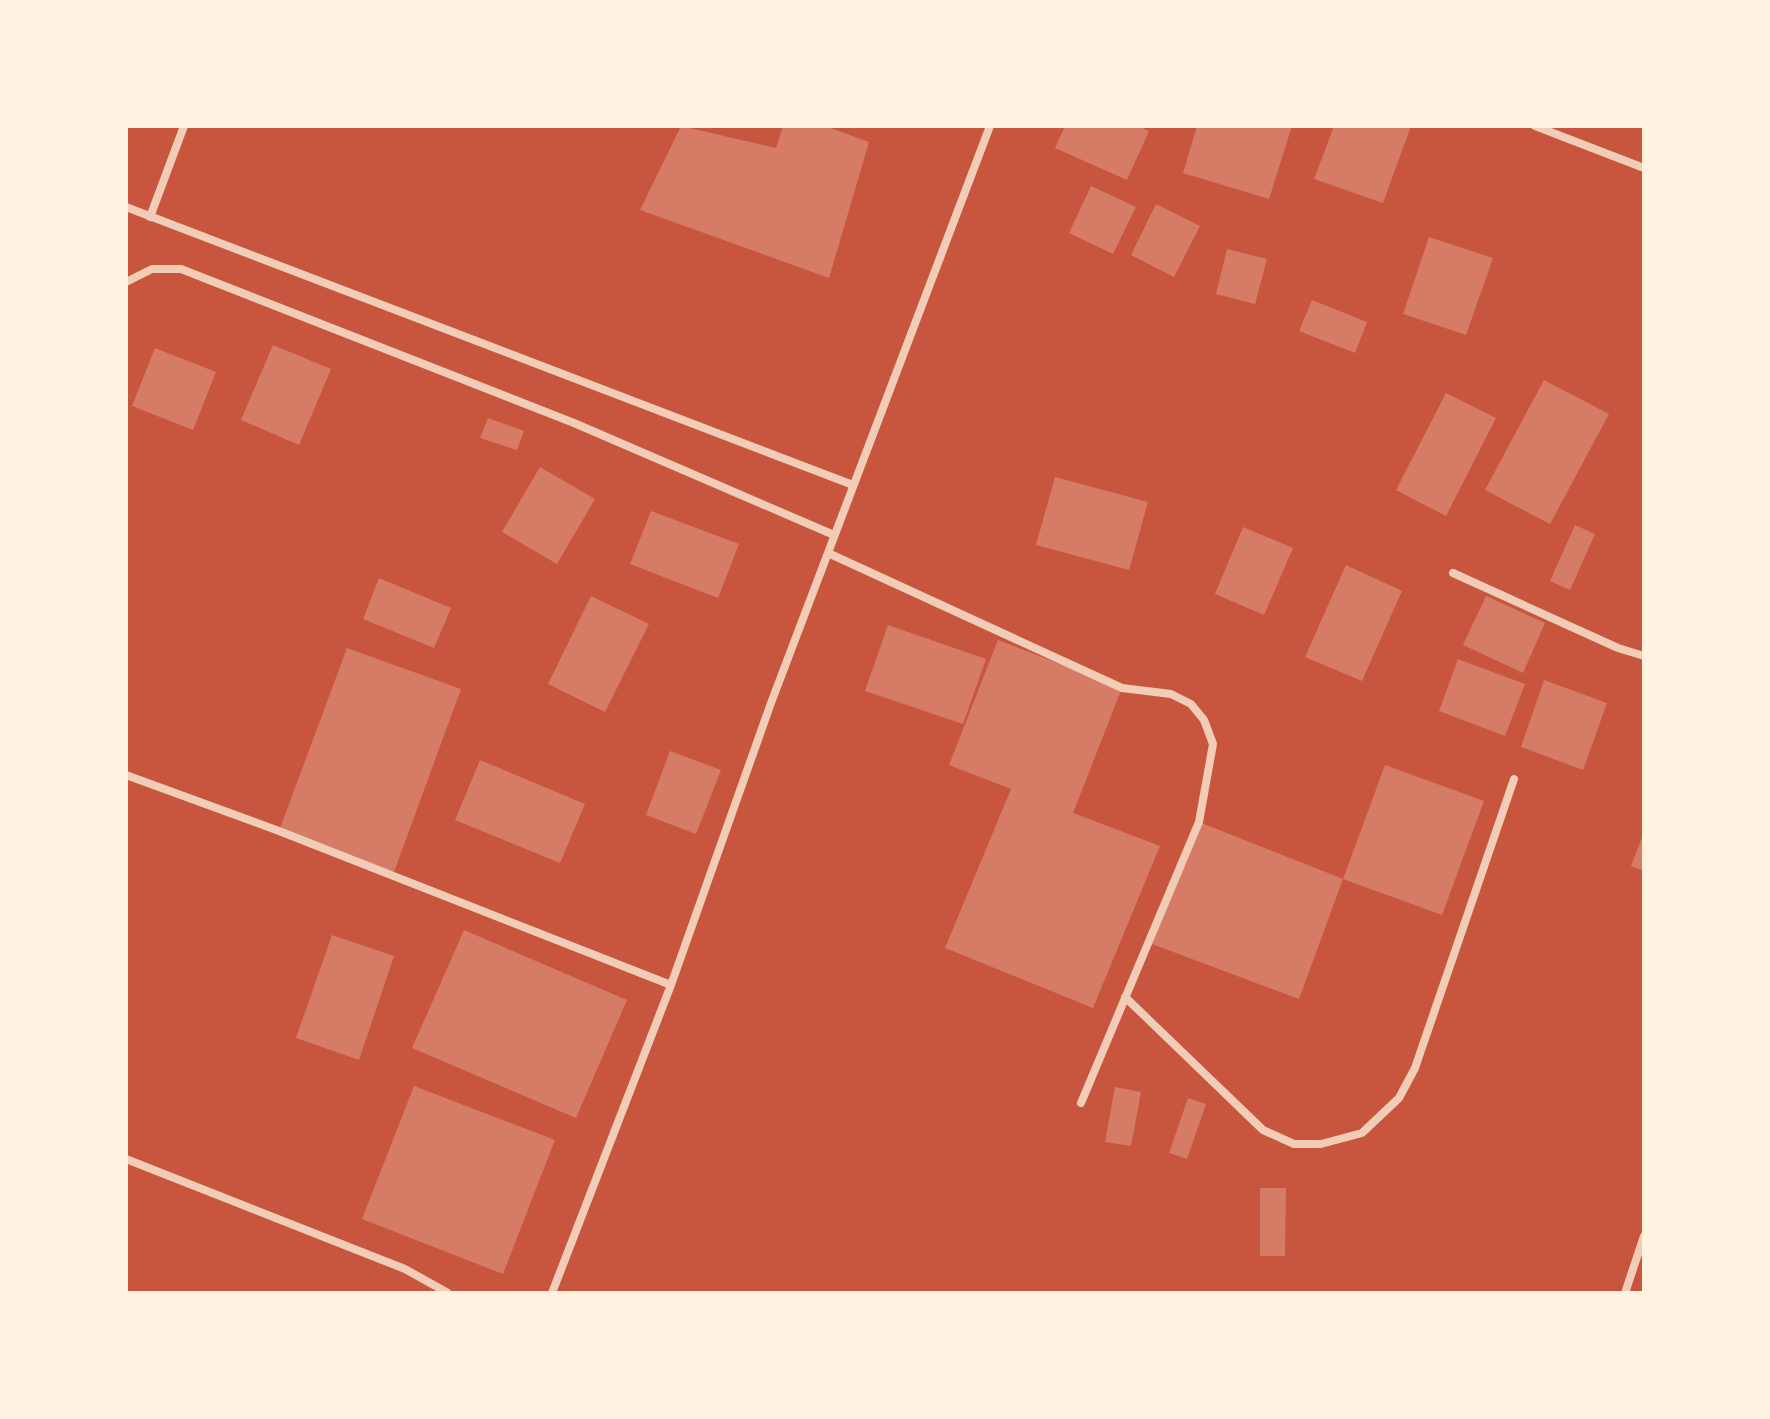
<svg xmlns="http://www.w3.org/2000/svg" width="1770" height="1419" font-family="Arial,sans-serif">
<rect width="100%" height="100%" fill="#c8553d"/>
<path fill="#d67c66" d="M 681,126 L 776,148 L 783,126 L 825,126 L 869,142 L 829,278 L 640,210 Z
M 1065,126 L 1138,126 L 1149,131 L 1127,180 L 1055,148 Z
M 1197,126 L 1292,126 L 1269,199 L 1183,173 Z
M 1334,126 L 1411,126 L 1383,203 L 1314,179 Z
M 1091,186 L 1136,207 L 1113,254 L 1069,233 Z
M 1156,204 L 1200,226 L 1174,277 L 1131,255 Z
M 1429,237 L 1493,258 L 1466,335 L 1403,314 Z
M 1227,249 L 1267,259 L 1255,304 L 1216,294 Z
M 1312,300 L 1367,322 L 1355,353 L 1299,331 Z
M 273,345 L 331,369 L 299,445 L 241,420 Z
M 155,348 L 216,372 L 193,430 L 132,406 Z
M 1544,380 L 1609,414 L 1550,524 L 1485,490 Z
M 1446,393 L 1496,418 L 1446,516 L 1396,490 Z
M 488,418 L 524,431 L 517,450 L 480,438 Z
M 540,467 L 595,499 L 557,564 L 502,532 Z
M 1055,477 L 1148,502 L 1129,570 L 1036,545 Z
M 651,511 L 739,544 L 718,598 L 630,564 Z
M 1575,525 L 1595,534 L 1570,590 L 1550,581 Z
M 1243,527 L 1293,548 L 1264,615 L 1215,594 Z
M 1346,565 L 1402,591 L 1362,681 L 1305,657 Z
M 379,578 L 451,608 L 434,648 L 363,619 Z
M 591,596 L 649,624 L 605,712 L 548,684 Z
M 1486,596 L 1545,623 L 1523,673 L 1463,645 Z
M 888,625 L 986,659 L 963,724 L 865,691 Z
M 998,640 L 1122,688 L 1073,813 L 1160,846 L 1093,1008 L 945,948 L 1011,789 L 949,765 Z
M 347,648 L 461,689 L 394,872 L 279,831 Z
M 1458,659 L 1525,684 L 1505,736 L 1439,711 Z
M 1544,680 L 1607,703 L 1583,770 L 1521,747 Z
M 670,751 L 721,770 L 696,834 L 646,815 Z
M 480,760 L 585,804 L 560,863 L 455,820 Z
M 1385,765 L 1484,801 L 1442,915 L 1343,879 L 1299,999 L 1152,944 L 1199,822 L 1343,879 Z
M 1644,832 L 1644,871 L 1631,866 Z
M 464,930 L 627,1000 L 576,1118 L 412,1048 Z
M 332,935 L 394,956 L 359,1060 L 296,1038 Z
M 414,1086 L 555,1140 L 503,1274 L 362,1219 Z
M 1115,1087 L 1141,1092 L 1131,1146 L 1105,1142 Z
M 1188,1098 L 1206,1104 L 1187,1159 L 1169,1153 Z
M 1260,1188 L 1286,1188 L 1285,1256 L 1260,1256 Z"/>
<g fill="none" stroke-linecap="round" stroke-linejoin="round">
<path stroke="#f1ccb7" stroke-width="8" d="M 1535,126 L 1644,168
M 126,207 L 853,485
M 150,217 L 184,126
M 126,282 L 152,269 L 181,269 L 574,423 L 834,535
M 828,553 L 1122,688 L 1171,694 L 1191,704 L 1204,720 L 1213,744 L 1199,822 L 1081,1103
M 1453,573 L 1618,648 L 1644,656
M 126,775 L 279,831 L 671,985
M 1125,997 L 1263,1130 L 1294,1144 L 1321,1144 L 1362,1133 L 1399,1098 L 1415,1068 L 1514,779
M 126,1159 L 405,1269 L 448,1293
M 552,1293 L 671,985 L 771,703 L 990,126
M 1625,1293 L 1644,1236"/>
</g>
<rect width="1770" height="1419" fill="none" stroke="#fff3e0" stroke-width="256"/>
</svg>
